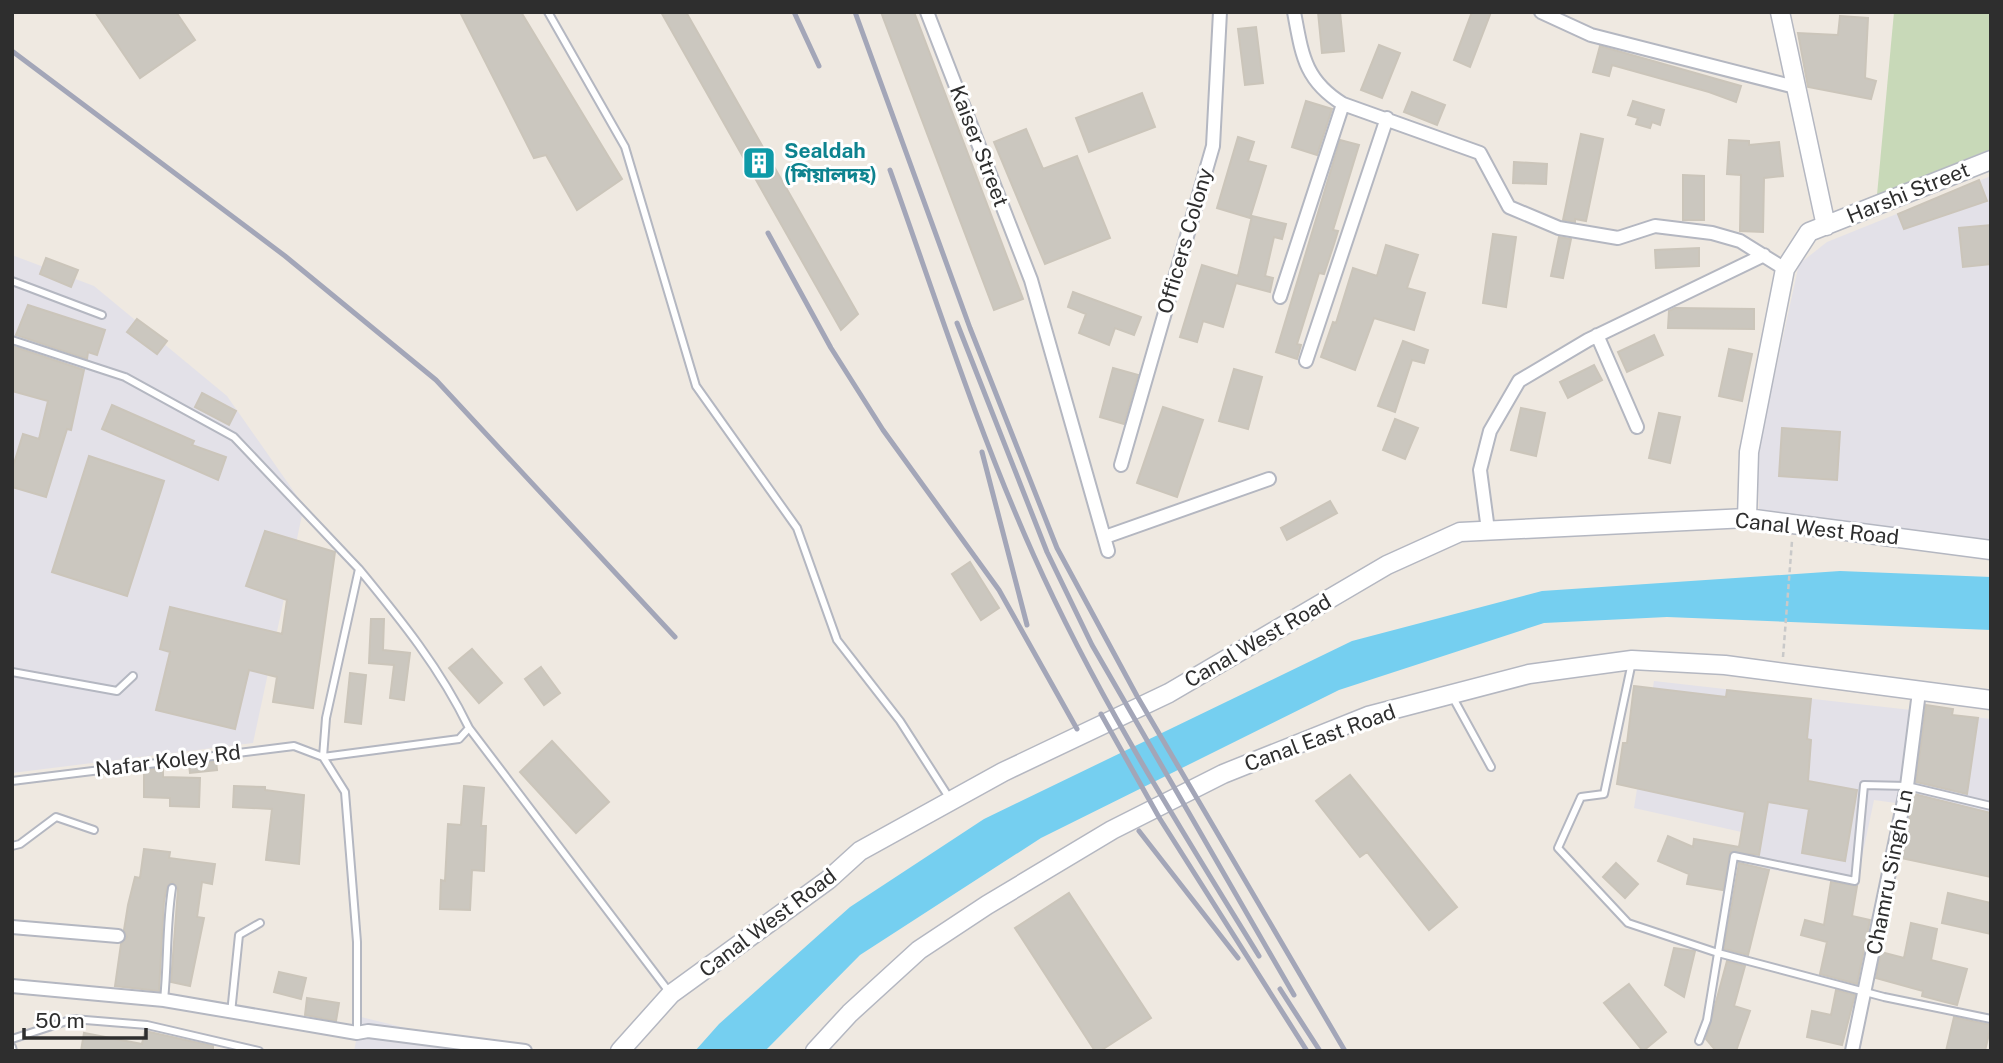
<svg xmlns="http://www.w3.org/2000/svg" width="2003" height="1063" font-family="'Public Sans','Noto Sans Bengali',sans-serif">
<rect width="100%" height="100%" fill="#efe9e1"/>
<path fill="#e3e1e8" d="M 1991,176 L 1991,541 L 1759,512 L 1757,455 L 1799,264 L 1827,242 Z
M 12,255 L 94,286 L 227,396 L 304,506 L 253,743 L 12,773 Z
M 1654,681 L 1991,719 L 1991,816 L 1874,800 L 1856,885 L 1764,868 L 1746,833 L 1634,808 Z
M 361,1017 L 499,1051 L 354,1051 Z"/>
<path fill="#c8d9b8" d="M 1894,12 L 1991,12 L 1991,149 L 1877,195 Z"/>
<path fill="#75cff0" d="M 1840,571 L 1991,577 L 1991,630 L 1667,617 L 1544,623 L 1339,690 L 1041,838 L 860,955 L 765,1051 L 695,1051 L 719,1024 L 850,907 L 984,819 L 1352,641 L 1542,591 Z"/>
<path fill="#cbc7bf" stroke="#cbc5ba" stroke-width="2" d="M 95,12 L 176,12 L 195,40 L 140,78 Z
M 460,12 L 521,12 L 622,179 L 577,210 L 546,155 L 534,158 Z
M 661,12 L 686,12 L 858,314 L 841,330 Z
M 881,12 L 914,12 L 1023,299 L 994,310 Z
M 1318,12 L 1340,12 L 1344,51 L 1322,53 Z
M 1472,12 L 1491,12 L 1470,67 L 1454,60 Z
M 1840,16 L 1868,18 L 1865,78 L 1876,81 L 1871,99 L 1808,87 L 1798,33 L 1838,35 Z
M 1256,27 L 1263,83 L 1245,85 L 1238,29 Z
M 1379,45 L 1400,53 L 1382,98 L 1361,90 Z
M 1600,46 L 1741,86 L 1736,102 L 1709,92 L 1612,65 L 1609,76 L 1593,72 Z
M 1412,92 L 1445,105 L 1437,125 L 1404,112 Z
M 1142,93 L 1155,127 L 1089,152 L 1076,118 Z
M 1306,101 L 1332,109 L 1317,155 L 1292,147 Z
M 1633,101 L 1664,110 L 1660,125 L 1652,122 L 1650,128 L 1636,124 L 1638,118 L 1628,115 Z
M 1026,129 L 1043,169 L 1077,156 L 1110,238 L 1045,264 L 994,142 Z
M 1581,134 L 1603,139 L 1586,221 L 1575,219 L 1575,222 L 1563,220 Z
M 1238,137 L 1254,142 L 1248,161 L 1266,166 L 1250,218 L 1217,208 Z
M 1340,140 L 1359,145 L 1333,230 L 1338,231 L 1334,244 L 1324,274 L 1319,273 L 1297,344 L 1301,345 L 1297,359 L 1276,352 Z
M 1729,140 L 1749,141 L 1749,145 L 1779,142 L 1783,176 L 1764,178 L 1763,232 L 1740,231 L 1741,175 L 1727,174 Z
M 1514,162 L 1547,164 L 1546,184 L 1513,183 Z
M 1683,175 L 1704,176 L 1704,220 L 1683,220 Z
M 1979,180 L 1987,201 L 1904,229 L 1898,214 Z
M 1252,216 L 1286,224 L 1282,239 L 1274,237 L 1265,276 L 1273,278 L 1270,292 L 1236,283 L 1223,327 L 1203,321 L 1197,342 L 1180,337 L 1202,265 L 1238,276 Z
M 1991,225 L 1991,264 L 1963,267 L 1959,228 Z
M 1493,234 L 1516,237 L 1506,307 L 1483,303 Z
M 1559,237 L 1571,239 L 1563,278 L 1551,276 Z
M 1386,245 L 1418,255 L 1407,288 L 1425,293 L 1414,330 L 1374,318 L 1355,370 L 1321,357 L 1333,322 L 1336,323 L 1353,268 L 1377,276 Z
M 1699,248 L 1699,266 L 1656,268 L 1655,250 Z
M 46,258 L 78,270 L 71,287 L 40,274 Z
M 1073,292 L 1141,317 L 1134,335 L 1115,328 L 1109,345 L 1079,333 L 1086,314 L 1068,307 Z
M 28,305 L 105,330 L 97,355 L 88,352 L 87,359 L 16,335 Z
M 1675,308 L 1754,309 L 1754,329 L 1668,328 L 1669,311 Z
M 137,319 L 167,341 L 157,354 L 127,332 Z
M 1654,335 L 1663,355 L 1627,372 L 1618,352 Z
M 1403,341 L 1428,350 L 1424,363 L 1412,360 L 1395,412 L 1378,406 Z
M 12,346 L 84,370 L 71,430 L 67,429 L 46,497 L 12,487 L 12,470 L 23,434 L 39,439 L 48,401 L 12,391 Z
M 1729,349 L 1752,354 L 1742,401 L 1719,396 Z
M 1594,365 L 1602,380 L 1568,398 L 1560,382 Z
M 1113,368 L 1138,375 L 1124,424 L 1100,417 Z
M 1234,369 L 1262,377 L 1248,429 L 1219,421 Z
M 202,393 L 236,411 L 229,425 L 195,407 Z
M 112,405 L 194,441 L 192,445 L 226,457 L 218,480 L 102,429 Z
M 1163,407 L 1203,420 L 1177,497 L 1137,483 Z
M 1521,408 L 1545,413 L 1536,456 L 1511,450 Z
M 1659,413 L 1680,417 L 1670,463 L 1649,458 Z
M 1395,419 L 1418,428 L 1405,459 L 1383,450 Z
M 1782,428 L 1840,432 L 1837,480 L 1779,476 Z
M 89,456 L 164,481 L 127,596 L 52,572 Z
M 1330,501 L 1337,513 L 1287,540 L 1281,528 Z
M 265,531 L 335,552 L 313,708 L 273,702 L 277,677 L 249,670 L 235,729 L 156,710 L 170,652 L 160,649 L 170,607 L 282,634 L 287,600 L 246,586 Z
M 970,562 L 999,608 L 981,620 L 952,574 Z
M 371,619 L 384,619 L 383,650 L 410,653 L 404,700 L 390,698 L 394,665 L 369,663 Z
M 472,649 L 502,683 L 479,703 L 449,668 Z
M 541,667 L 560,693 L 544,705 L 525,679 Z
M 350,673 L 366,675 L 361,724 L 345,722 Z
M 1634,686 L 1726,697 L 1727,690 L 1811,699 L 1807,739 L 1811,740 L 1808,781 L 1857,790 L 1845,861 L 1802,853 L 1809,809 L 1768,802 L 1759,855 L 1730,852 L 1723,890 L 1687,884 L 1689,874 L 1658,861 L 1668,836 L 1693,847 L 1694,839 L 1739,847 L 1745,812 L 1617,784 L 1623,743 L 1627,743 Z
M 1926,705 L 1953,709 L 1952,715 L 1978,718 L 1967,794 L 1916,782 Z
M 552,741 L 609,802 L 576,833 L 520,772 Z
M 216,761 L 217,770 L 190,773 L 189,765 Z
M 163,768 L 163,777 L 200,778 L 199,807 L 170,806 L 170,798 L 144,797 L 144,770 Z
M 1350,775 L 1457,907 L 1429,930 L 1367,852 L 1360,857 L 1316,801 Z
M 234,786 L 265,787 L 265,790 L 304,795 L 299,864 L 266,860 L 272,809 L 233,807 Z
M 464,786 L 484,788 L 481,826 L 486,826 L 484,871 L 472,870 L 470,910 L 440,909 L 441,880 L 445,881 L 448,824 L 461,825 Z
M 1914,794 L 1991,813 L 1991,877 L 1901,858 Z
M 144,849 L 170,852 L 169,858 L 215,864 L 212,884 L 202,882 L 197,917 L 204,918 L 190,986 L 171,982 L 178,889 L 172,882 L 167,887 L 164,901 L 159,991 L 115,986 L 121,944 L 127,937 L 124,930 L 128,905 L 135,877 L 140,878 Z
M 1616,863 L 1638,884 L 1625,898 L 1603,877 Z
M 1739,863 L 1769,870 L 1748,955 L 1724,949 Z
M 1831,882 L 1857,886 L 1852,916 L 1870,920 L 1857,984 L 1820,974 L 1827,942 L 1801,935 L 1805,920 L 1824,925 Z
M 1069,893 L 1151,1018 L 1100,1051 L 1095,1051 L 1015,928 Z
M 1948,893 L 1991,903 L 1991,934 L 1942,923 Z
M 1911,923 L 1937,929 L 1931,960 L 1967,969 L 1957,1005 L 1922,996 L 1923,991 L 1876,978 L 1881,952 L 1904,958 Z
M 1674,948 L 1695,951 L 1684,997 L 1665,985 Z
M 1727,961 L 1745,966 L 1734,1006 L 1750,1011 L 1736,1051 L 1716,1051 L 1706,1039 Z
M 279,972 L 306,978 L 301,999 L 274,992 Z
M 1629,984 L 1666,1032 L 1643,1051 L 1604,1003 Z
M 1836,990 L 1855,995 L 1842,1045 L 1807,1037 L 1812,1011 L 1831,1015 Z
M 307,998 L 339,1003 L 336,1021 L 305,1015 Z
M 1954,1017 L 1991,1025 L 1985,1051 L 1946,1051 Z
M 145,1031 L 213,1046 L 213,1051 L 81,1051 L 84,1033 L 142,1044 Z"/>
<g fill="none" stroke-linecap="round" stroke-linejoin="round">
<defs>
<path id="lane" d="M 548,12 L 625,147 L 696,386 L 797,528 L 837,640 L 900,721 L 950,799
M 12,281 L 102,315
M 12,340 L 125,377 L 234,437 L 359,569 L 326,718 L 323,757 L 345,792 L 357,942 L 357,1033
M 359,569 C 401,620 440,668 469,728 L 670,993
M 1632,662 L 1604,794 L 1581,797 L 1558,848 L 1628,923 L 1718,953 L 1884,997 L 1991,1019
M 12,672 L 117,691 L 133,676
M 1452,696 L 1491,767
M 12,781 L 294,746 L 323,757 L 459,739 L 469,728
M 12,846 L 20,844 L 56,817 L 94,830
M 164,1000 C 168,962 166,926 172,888
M 231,1013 L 239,935 L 260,923
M 12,1039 L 73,1019 L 147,1025 L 259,1051
M 1699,1041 L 1707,1020 L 1734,856 L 1855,881 L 1864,785 L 1907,786 L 1991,806
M 12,1047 L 13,1051"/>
<path id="street" d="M 927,12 L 1031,280 L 1108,551
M 1294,12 C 1302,54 1304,80 1343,104 L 1480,153 L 1509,207 L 1559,228 L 1618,238 L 1655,226 L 1712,233 L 1740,241 L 1785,269
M 1541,12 L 1591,35 L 1795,87
M 1280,297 L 1343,104
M 1597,335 L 1637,427
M 1306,361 L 1387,118
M 1121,465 L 1213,146 L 1220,12
M 1488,530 L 1480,470 L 1490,431 L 1519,381 L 1588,340 L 1764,255
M 1105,537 L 1269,479
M 12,927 L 118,936
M 12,986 L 164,1000 L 357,1033 L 368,1031 L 525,1051
M 1852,1051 L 1907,786 L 1919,692"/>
<path id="secondary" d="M 1780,12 L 1826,226
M 1747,518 L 1749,452 L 1785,269 L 1809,232 L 1991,160
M 620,1051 L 671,994 L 828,880 L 860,851 L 1003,772 L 1169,693 L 1387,565 L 1460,532 L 1747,518 L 1991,550
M 815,1051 L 850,1013 L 919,950 L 987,905 L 1112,830 L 1223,774 L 1368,716 L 1529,674 L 1632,660 L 1725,665 L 1991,700"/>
</defs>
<use href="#lane" stroke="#b4b7c1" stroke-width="10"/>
<use href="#street" stroke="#b4b7c1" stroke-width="16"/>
<use href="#secondary" stroke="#b4b7c1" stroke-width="21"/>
<path stroke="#c9c9c9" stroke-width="2.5" stroke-dasharray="5 3.5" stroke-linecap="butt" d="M 1783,657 L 1792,541"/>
<use href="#lane" stroke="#fff" stroke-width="6"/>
<use href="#street" stroke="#fff" stroke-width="12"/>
<use href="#secondary" stroke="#fff" stroke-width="18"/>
<path stroke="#a3a6b8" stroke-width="5" d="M 794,12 L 819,66
M 855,12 L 970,328 L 1057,548 L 1137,696 L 1345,1051
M 12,51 L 285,256 L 436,380 L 675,637
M 890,170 C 936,299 978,431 1034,556 C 1096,695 1179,826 1259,956
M 768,233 L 831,348 L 883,430 L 999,590 L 1077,729
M 957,323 L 1047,552 L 1092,645 L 1294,995
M 982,452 L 1027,625
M 1101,714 L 1160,819 L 1307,1051
M 1139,831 L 1238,958
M 1280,989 L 1320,1051"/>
</g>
<defs>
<symbol id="building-square" viewBox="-11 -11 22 22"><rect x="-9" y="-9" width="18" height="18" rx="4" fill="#0f9aa8" stroke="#fff"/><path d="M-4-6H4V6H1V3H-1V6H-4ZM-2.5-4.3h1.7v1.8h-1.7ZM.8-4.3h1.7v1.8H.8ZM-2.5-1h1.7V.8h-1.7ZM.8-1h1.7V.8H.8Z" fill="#fff"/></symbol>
</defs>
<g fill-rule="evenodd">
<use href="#building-square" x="740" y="144" width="38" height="38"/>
</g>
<g text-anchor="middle" stroke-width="6" stroke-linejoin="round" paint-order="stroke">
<g font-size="21" fill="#2e2e2e" stroke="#fff">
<text transform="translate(979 146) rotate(69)" y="7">Kaiser Street</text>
<text transform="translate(1908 193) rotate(-22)" y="7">Harshi Street</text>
<text transform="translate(1185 241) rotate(-74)" y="7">Officers Colony</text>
<text transform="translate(1817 529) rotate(6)" y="7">Canal West Road</text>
<text transform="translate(1258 641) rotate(-30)" y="7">Canal West Road</text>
<text transform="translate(1320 738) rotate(-20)" y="7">Canal East Road</text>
<text transform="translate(168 761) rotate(-7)" y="7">Nafar Koley Rd</text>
<text transform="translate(1890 872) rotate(-79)" y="7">Chamru Singh Ln</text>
<text transform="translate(768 923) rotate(-37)" y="7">Canal West Road</text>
</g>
<g font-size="21" font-weight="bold" fill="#0d838f" stroke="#fff" text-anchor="start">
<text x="784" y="158">Sealdah<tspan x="784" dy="24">(শিয়ালদহ)</tspan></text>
</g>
</g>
<rect width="2003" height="1063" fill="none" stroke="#2e2e2e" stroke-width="28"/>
<path d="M24 1028v10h122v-10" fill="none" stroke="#2e2e2e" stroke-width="3.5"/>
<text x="35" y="1028" font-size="21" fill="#2e2e2e" stroke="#ffffff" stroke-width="5" paint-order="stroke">50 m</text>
</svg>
